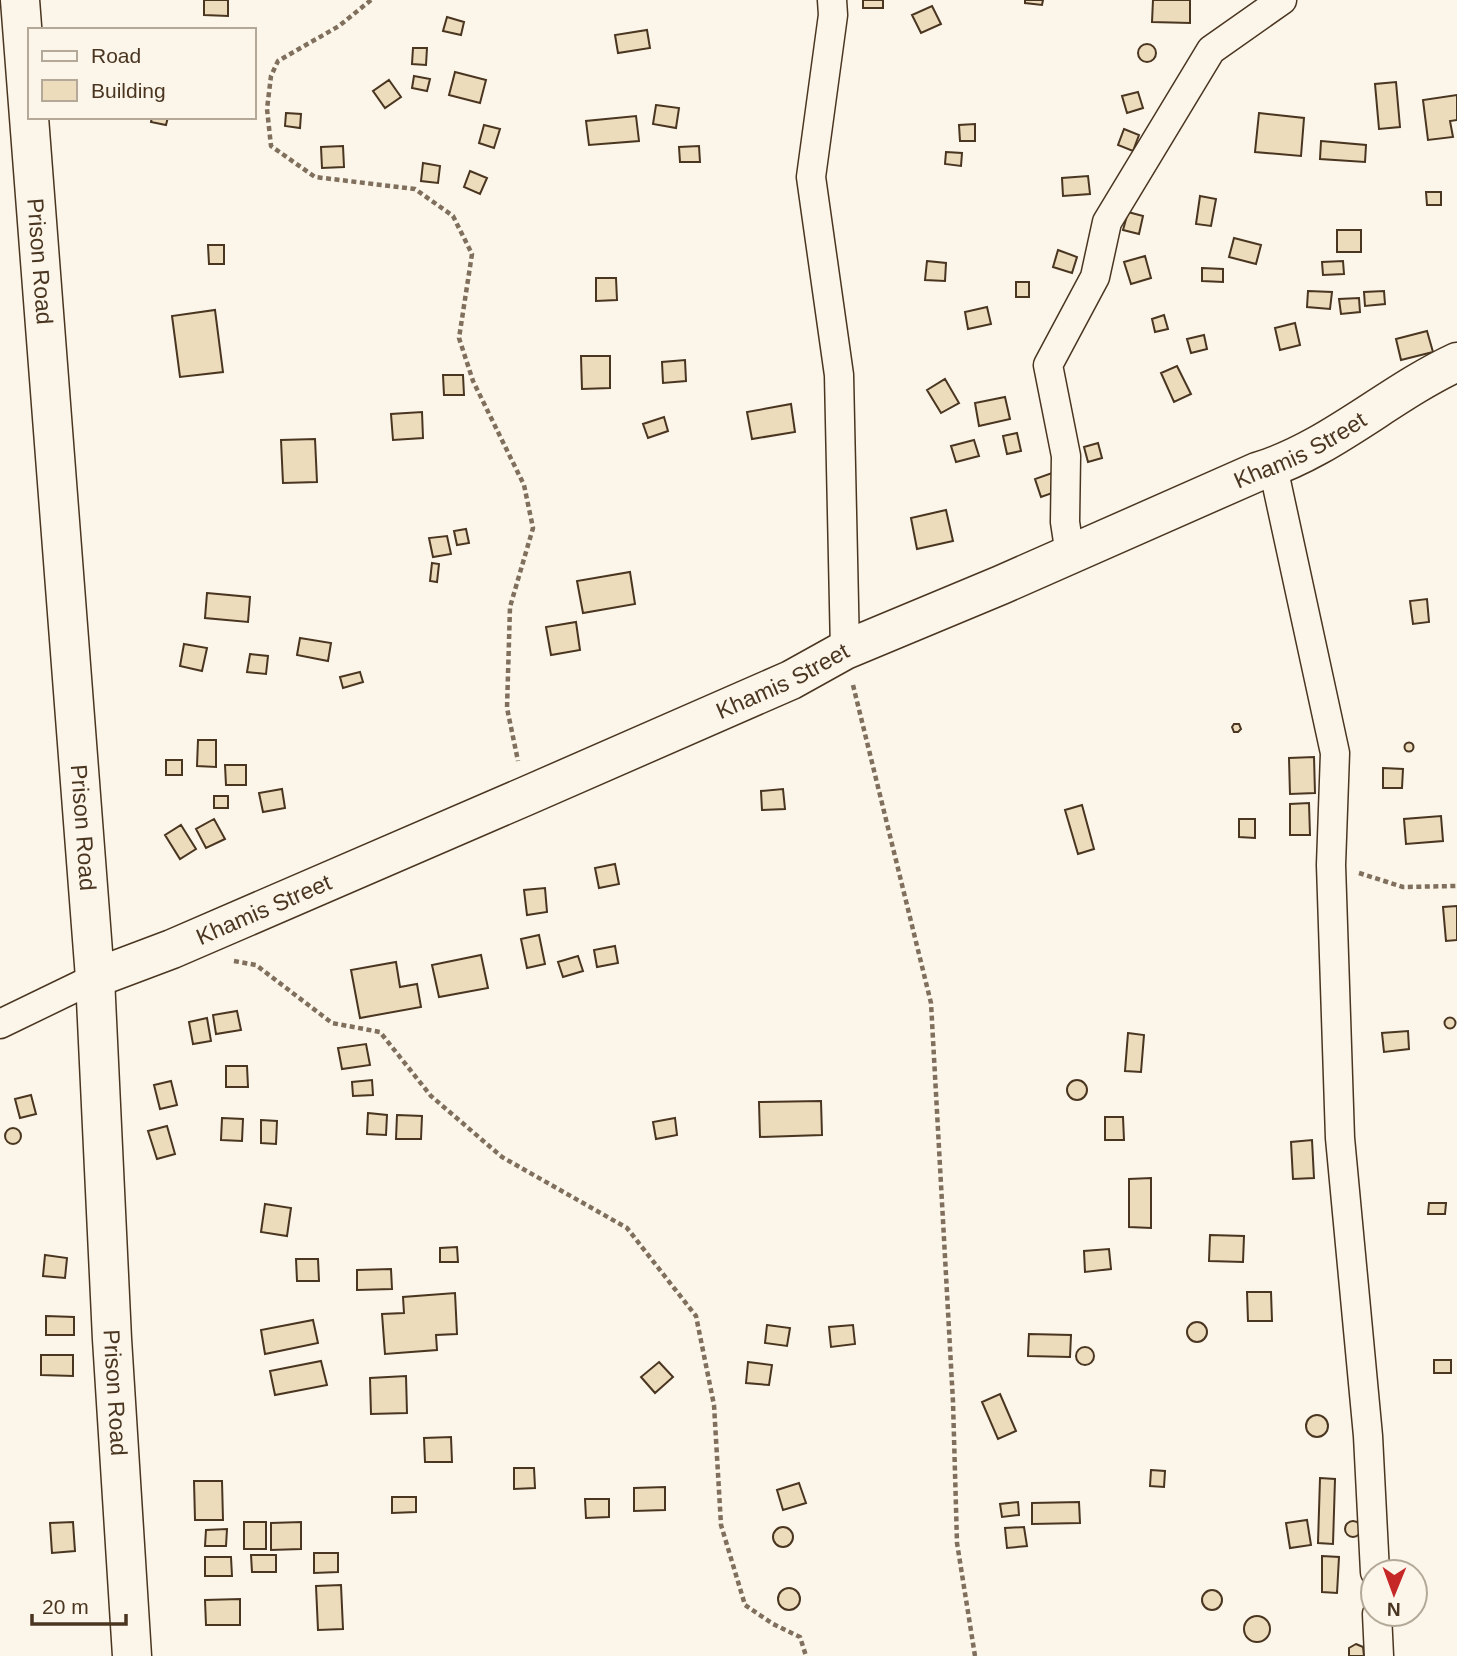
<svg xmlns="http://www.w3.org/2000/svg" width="1457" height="1656" font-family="Helvetica,sans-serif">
<rect width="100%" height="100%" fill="#fbf6e9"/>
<path fill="#ecdcbc" stroke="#4a3520" stroke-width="2" d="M 204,0 L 228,0 L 228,16 L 204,15 Z
M 863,0 L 883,0 L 883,8 L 863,8 Z
M 1025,0 L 1043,0 L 1042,5 L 1025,3 Z
M 1153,0 L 1190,0 L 1190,23 L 1152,22 Z
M 932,6 L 941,24 L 921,33 L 912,15 Z
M 447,17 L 464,22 L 461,35 L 443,31 Z
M 647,30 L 650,48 L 618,53 L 615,35 Z
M1138 53a9 9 0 1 1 18 0a9 9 0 1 1-18 0Z
M 413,48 L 427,48 L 426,65 L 412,64 Z
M 455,72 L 486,80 L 480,103 L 449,95 Z
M 414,76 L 430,79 L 427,91 L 412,88 Z
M 389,80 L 401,97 L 385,108 L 373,91 Z
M 1396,82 L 1400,127 L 1379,129 L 1375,84 Z
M 1138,92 L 1143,108 L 1127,113 L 1122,96 Z
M 1457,95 L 1457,120 L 1450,121 L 1453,137 L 1428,140 L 1423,100 Z
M 656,105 L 679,108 L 676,128 L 653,124 Z
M 286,113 L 301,114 L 300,128 L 285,126 Z
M 1259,113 L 1304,118 L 1301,156 L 1255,152 Z
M 636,116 L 639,141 L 589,145 L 586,121 Z
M 152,117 L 168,117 L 166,125 L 151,122 Z
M 975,124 L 975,141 L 960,141 L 959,125 Z
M 484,125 L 500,129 L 494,148 L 479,143 Z
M 1124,129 L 1139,135 L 1133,151 L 1118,145 Z
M 1321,141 L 1366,145 L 1365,162 L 1320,159 Z
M 343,146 L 344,167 L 322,168 L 321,147 Z
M 699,146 L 700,162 L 680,162 L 679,147 Z
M 946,152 L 962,153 L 961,166 L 945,164 Z
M 423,163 L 440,166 L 438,183 L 421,181 Z
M 470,171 L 487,178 L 480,194 L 464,187 Z
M 1088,176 L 1090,194 L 1063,196 L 1062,178 Z
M 1426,192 L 1441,192 L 1441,205 L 1427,205 Z
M 1200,196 L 1216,199 L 1211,226 L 1196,224 Z
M 1128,212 L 1143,216 L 1139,234 L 1123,230 Z
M 1337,230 L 1361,230 L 1361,252 L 1337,252 Z
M 1234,238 L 1261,245 L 1256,264 L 1229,257 Z
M 208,245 L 224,245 L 224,264 L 209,264 Z
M 1058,250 L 1077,257 L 1072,273 L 1053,267 Z
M 1145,256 L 1151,278 L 1131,284 L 1124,262 Z
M 927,261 L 946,263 L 945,281 L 925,280 Z
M 1343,261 L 1344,274 L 1323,275 L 1322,262 Z
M 1202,268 L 1223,269 L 1223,282 L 1202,281 Z
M 596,278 L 616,278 L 617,300 L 596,301 Z
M 1016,282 L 1029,282 L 1029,297 L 1016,297 Z
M 1308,291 L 1332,292 L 1330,309 L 1307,307 Z
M 1384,291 L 1385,304 L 1365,306 L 1364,292 Z
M 1359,298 L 1360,312 L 1341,314 L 1339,299 Z
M 987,307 L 991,324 L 968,329 L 965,312 Z
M 215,310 L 223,372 L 180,377 L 172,316 Z
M 1164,315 L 1168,329 L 1155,332 L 1152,319 Z
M 1295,323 L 1300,345 L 1280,350 L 1275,328 Z
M 1427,331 L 1433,352 L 1401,360 L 1396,339 Z
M 1204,335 L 1207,349 L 1191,353 L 1187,339 Z
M 581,356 L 610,356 L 610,388 L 582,389 Z
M 685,360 L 686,381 L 663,383 L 662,362 Z
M 1177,366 L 1191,394 L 1174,402 L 1161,373 Z
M 443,375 L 463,375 L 464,395 L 444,395 Z
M 945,379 L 959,403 L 941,413 L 927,390 Z
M 1005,397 L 1010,419 L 979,426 L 975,403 Z
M 791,404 L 795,432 L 752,439 L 747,412 Z
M 422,412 L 423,438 L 393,440 L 391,414 Z
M 664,417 L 668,431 L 648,438 L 643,424 Z
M 1017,433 L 1021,451 L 1007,454 L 1003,436 Z
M 315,439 L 317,482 L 283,483 L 281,440 Z
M 974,440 L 979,456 L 956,462 L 951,446 Z
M 1098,443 L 1102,458 L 1088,462 L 1084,447 Z
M 1052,473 L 1058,491 L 1041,497 L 1035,479 Z
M 946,510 L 953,541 L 917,549 L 911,518 Z
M 466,529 L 469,543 L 457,545 L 454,531 Z
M 447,536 L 451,554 L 433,557 L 429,538 Z
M 432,563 L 439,564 L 437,582 L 430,581 Z
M 630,572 L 635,604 L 583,613 L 577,581 Z
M 207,593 L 250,597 L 248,622 L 205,618 Z
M 1427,599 L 1429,622 L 1413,624 L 1410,601 Z
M 576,622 L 580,650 L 551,655 L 546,627 Z
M 300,638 L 331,643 L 328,661 L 297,655 Z
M 184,644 L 207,648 L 202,671 L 180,666 Z
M 250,654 L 268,656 L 266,674 L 247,672 Z
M 360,672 L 363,682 L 343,688 L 340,677 Z
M 1234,724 L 1239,724 L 1241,729 L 1238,732 L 1234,732 L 1232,727 Z
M 198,740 L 216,740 L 216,767 L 197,766 Z
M1404.5 747a4.5 4.5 0 1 1 9 0a4.5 4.5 0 1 1-9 0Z
M 1314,757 L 1315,793 L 1290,794 L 1289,758 Z
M 166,760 L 182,760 L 182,775 L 166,775 Z
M 225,765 L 246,765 L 246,785 L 226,785 Z
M 1383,768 L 1403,769 L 1402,788 L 1383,788 Z
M 282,789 L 285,808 L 263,812 L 259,793 Z
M 783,789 L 785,809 L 762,810 L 761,791 Z
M 214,796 L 228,796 L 228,808 L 214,808 Z
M 1309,803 L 1310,835 L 1290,835 L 1290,804 Z
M 1082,805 L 1094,849 L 1078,854 L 1065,810 Z
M 1441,816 L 1443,841 L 1406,844 L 1404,819 Z
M 214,819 L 225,839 L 206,848 L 196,829 Z
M 1239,819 L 1255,819 L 1255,838 L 1239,837 Z
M 181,825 L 196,849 L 180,859 L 165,835 Z
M 615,864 L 619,884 L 599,888 L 595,868 Z
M 545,888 L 547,912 L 527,915 L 524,890 Z
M 1457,906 L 1457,940 L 1446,941 L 1443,907 Z
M 539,935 L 545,964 L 527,968 L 521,939 Z
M 615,946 L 618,963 L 597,967 L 594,950 Z
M 481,955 L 488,988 L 439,997 L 432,965 Z
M 578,956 L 583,971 L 563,977 L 558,962 Z
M 396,962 L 400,987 L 417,984 L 421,1007 L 360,1018 L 351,970 Z
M 237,1011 L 241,1030 L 216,1034 L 213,1015 Z
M1444.5 1023a5.5 5.5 0 1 1 11 0a5.5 5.5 0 1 1-11 0Z
M 207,1018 L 211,1041 L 193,1044 L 189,1022 Z
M 1408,1031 L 1409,1049 L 1384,1052 L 1382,1033 Z
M 1128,1033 L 1144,1035 L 1141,1072 L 1125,1071 Z
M 366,1044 L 370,1065 L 342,1069 L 338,1048 Z
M 226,1066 L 247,1066 L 248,1087 L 226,1087 Z
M1067 1090a10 10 0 1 1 20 0a10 10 0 1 1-20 0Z
M 372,1080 L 373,1095 L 353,1096 L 352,1082 Z
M 171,1081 L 177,1105 L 160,1109 L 154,1085 Z
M 31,1095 L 36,1114 L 20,1118 L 15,1099 Z
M 821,1101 L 822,1135 L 760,1137 L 759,1102 Z
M 368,1113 L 387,1115 L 386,1135 L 367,1134 Z
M 397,1115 L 422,1116 L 421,1139 L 396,1139 Z
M 1105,1117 L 1123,1117 L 1124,1140 L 1105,1140 Z
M 222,1118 L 243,1119 L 242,1141 L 221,1140 Z
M 675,1118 L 677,1135 L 656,1139 L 653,1122 Z
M 261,1120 L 277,1121 L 276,1144 L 261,1143 Z
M 167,1126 L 175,1154 L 157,1159 L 148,1131 Z
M5 1136a8 8 0 1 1 16 0a8 8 0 1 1-16 0Z
M 1312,1140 L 1314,1178 L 1293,1179 L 1291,1142 Z
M 1151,1178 L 1151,1228 L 1129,1227 L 1129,1179 Z
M 1429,1203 L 1446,1203 L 1445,1214 L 1428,1214 Z
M 265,1204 L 291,1208 L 287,1236 L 261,1232 Z
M 1210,1235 L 1244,1236 L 1243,1262 L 1209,1261 Z
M 457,1247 L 458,1262 L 440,1262 L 440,1248 Z
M 1109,1249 L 1111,1269 L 1085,1272 L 1084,1251 Z
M 45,1255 L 67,1258 L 65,1278 L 43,1276 Z
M 296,1259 L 318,1259 L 319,1281 L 297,1281 Z
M 391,1269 L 392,1289 L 357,1290 L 357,1270 Z
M 1247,1292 L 1271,1292 L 1272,1321 L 1248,1321 Z
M 455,1293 L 457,1334 L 436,1335 L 437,1350 L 385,1354 L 382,1314 L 404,1313 L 403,1297 Z
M 46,1316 L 74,1317 L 74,1335 L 46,1335 Z
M 313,1320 L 318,1343 L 265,1354 L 261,1330 Z
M1187 1332a10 10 0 1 1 20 0a10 10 0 1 1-20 0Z
M 767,1325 L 790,1328 L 787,1346 L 765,1343 Z
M 853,1325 L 855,1344 L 831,1347 L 829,1327 Z
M 1029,1334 L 1071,1335 L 1070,1357 L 1028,1356 Z
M1076 1356a9 9 0 1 1 18 0a9 9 0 1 1-18 0Z
M 41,1355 L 73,1355 L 73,1376 L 41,1375 Z
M 1434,1360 L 1451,1360 L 1451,1373 L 1434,1373 Z
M 321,1361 L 327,1385 L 275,1395 L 270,1371 Z
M 659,1362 L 673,1377 L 655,1393 L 641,1377 Z
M 748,1362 L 772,1365 L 769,1385 L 746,1383 Z
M 406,1376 L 407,1413 L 371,1414 L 370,1378 Z
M 1000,1394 L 1016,1431 L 998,1439 L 982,1402 Z
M1306 1426a11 11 0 1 1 22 0a11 11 0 1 1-22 0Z
M 451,1437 L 452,1462 L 425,1462 L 424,1438 Z
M 514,1468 L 534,1468 L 535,1488 L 514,1489 Z
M 1151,1470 L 1165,1471 L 1164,1487 L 1150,1486 Z
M 1320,1478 L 1335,1479 L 1333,1544 L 1318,1543 Z
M 194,1481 L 222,1481 L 223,1520 L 195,1520 Z
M 799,1483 L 806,1503 L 783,1510 L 777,1490 Z
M 665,1487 L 665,1510 L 634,1511 L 634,1488 Z
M 392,1497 L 416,1497 L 416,1512 L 392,1513 Z
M 585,1499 L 609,1499 L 609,1517 L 586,1518 Z
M 1018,1502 L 1019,1515 L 1002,1517 L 1000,1504 Z
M 1079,1502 L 1080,1523 L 1032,1524 L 1032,1503 Z
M 1307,1520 L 1311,1545 L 1290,1548 L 1286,1523 Z
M1345 1529a8 8 0 1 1 16 0a8 8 0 1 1-16 0Z
M 73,1522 L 75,1551 L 52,1553 L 50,1523 Z
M 244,1522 L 266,1522 L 266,1549 L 244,1549 Z
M 301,1522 L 301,1549 L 271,1550 L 271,1523 Z
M773 1537a10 10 0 1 1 20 0a10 10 0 1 1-20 0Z
M 1024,1527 L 1027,1546 L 1007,1548 L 1005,1528 Z
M 227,1529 L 226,1546 L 205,1546 L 206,1530 Z
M 314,1553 L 338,1553 L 338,1572 L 314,1573 Z
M 251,1555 L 276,1555 L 276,1572 L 252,1572 Z
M 1322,1556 L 1339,1557 L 1337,1593 L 1322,1592 Z
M 205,1557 L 231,1557 L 232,1576 L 205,1576 Z
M 341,1585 L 343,1629 L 318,1630 L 316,1586 Z
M778 1599a11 11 0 1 1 22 0a11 11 0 1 1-22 0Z
M1202 1600a10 10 0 1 1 20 0a10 10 0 1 1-20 0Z
M 240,1599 L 240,1625 L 206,1625 L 205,1600 Z
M1244 1629a13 13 0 1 1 26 0a13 13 0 1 1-26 0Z
M 1356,1644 L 1363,1647 L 1364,1656 L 1349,1656 L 1349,1648 Z"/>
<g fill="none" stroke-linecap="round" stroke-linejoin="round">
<defs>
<path id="street" d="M 832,0 L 833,15 L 811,177 L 839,375 L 845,650
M 1273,467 L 1335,753 L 1331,865 L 1340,1138 L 1368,1436 L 1375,1572
M 1070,555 L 1065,522 L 1066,456 L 1048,365 L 1095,277 L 1107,222 L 1211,50 L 1282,0
M 0,1024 L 95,978
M 1377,1614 L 1379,1656"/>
<g id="secondary">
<path id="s1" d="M 20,0 L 95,978 L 112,1339 L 132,1656"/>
<path id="s2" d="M 95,978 L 172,949 L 526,796 L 791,680 L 845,650 L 1001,585 L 1257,472 C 1330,450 1388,394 1457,362"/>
</g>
</defs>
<use href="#street" stroke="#4a3520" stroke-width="31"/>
<use href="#secondary" stroke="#4a3520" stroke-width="41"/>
<path stroke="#7f6f5c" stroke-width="4.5" stroke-dasharray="5 3.5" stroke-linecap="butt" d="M 371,0 L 339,26 L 278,61 L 271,76 L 267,109 L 271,146 L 315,177 L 415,189 L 453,216 L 472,254 L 459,338 L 473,381 L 524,485 L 533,528 L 510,607 L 507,708 L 518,761
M 853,685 L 931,1003 L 953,1402 L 957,1543 L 975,1656
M 1359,873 L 1403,887 L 1457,886
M 234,961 L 256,965 L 332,1023 L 380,1032 L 431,1096 L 502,1157 L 627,1228 L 696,1316 L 714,1405 L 721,1525 L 745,1605 L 773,1624 L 800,1637 L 806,1656"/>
<use href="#street" stroke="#fbf6e9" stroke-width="28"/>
<use href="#secondary" stroke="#fbf6e9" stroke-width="38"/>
</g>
<g text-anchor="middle" stroke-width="5" stroke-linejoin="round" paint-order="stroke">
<g font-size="23" fill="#4a3520" stroke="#fbf6e9">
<text dy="8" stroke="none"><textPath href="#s1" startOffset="262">Prison Road</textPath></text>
<text dy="8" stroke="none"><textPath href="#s2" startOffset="1316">Khamis Street</textPath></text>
<text dy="8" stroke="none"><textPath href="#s2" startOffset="749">Khamis Street</textPath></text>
<text dy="8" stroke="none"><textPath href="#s1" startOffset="830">Prison Road</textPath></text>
<text dy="8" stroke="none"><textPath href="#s2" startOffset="182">Khamis Street</textPath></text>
<text dy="8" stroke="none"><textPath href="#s1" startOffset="1396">Prison Road</textPath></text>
</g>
</g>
<rect x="28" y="28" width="228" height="91" fill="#fbf6e9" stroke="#b4a999" stroke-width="2"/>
<rect x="42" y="51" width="35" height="10" fill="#fbf6e9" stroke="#b4a999" stroke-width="2"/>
<text x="91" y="63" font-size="21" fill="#4a3520">Road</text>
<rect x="42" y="80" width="35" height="21" fill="#ecdcbc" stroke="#b4a999" stroke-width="2"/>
<text x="91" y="98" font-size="21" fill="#4a3520">Building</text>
<g transform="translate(1394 1593) rotate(181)"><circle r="33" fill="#fbf6e9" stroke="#b4a999" stroke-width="2"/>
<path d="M0-5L12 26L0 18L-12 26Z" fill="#c62828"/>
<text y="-10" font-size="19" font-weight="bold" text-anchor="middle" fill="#4a3520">N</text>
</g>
<path d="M32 1614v10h94v-10" fill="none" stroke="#4a3520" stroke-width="3.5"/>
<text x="42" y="1614" font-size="21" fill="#4a3520" stroke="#fbf6e9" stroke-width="5" paint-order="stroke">20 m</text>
</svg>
